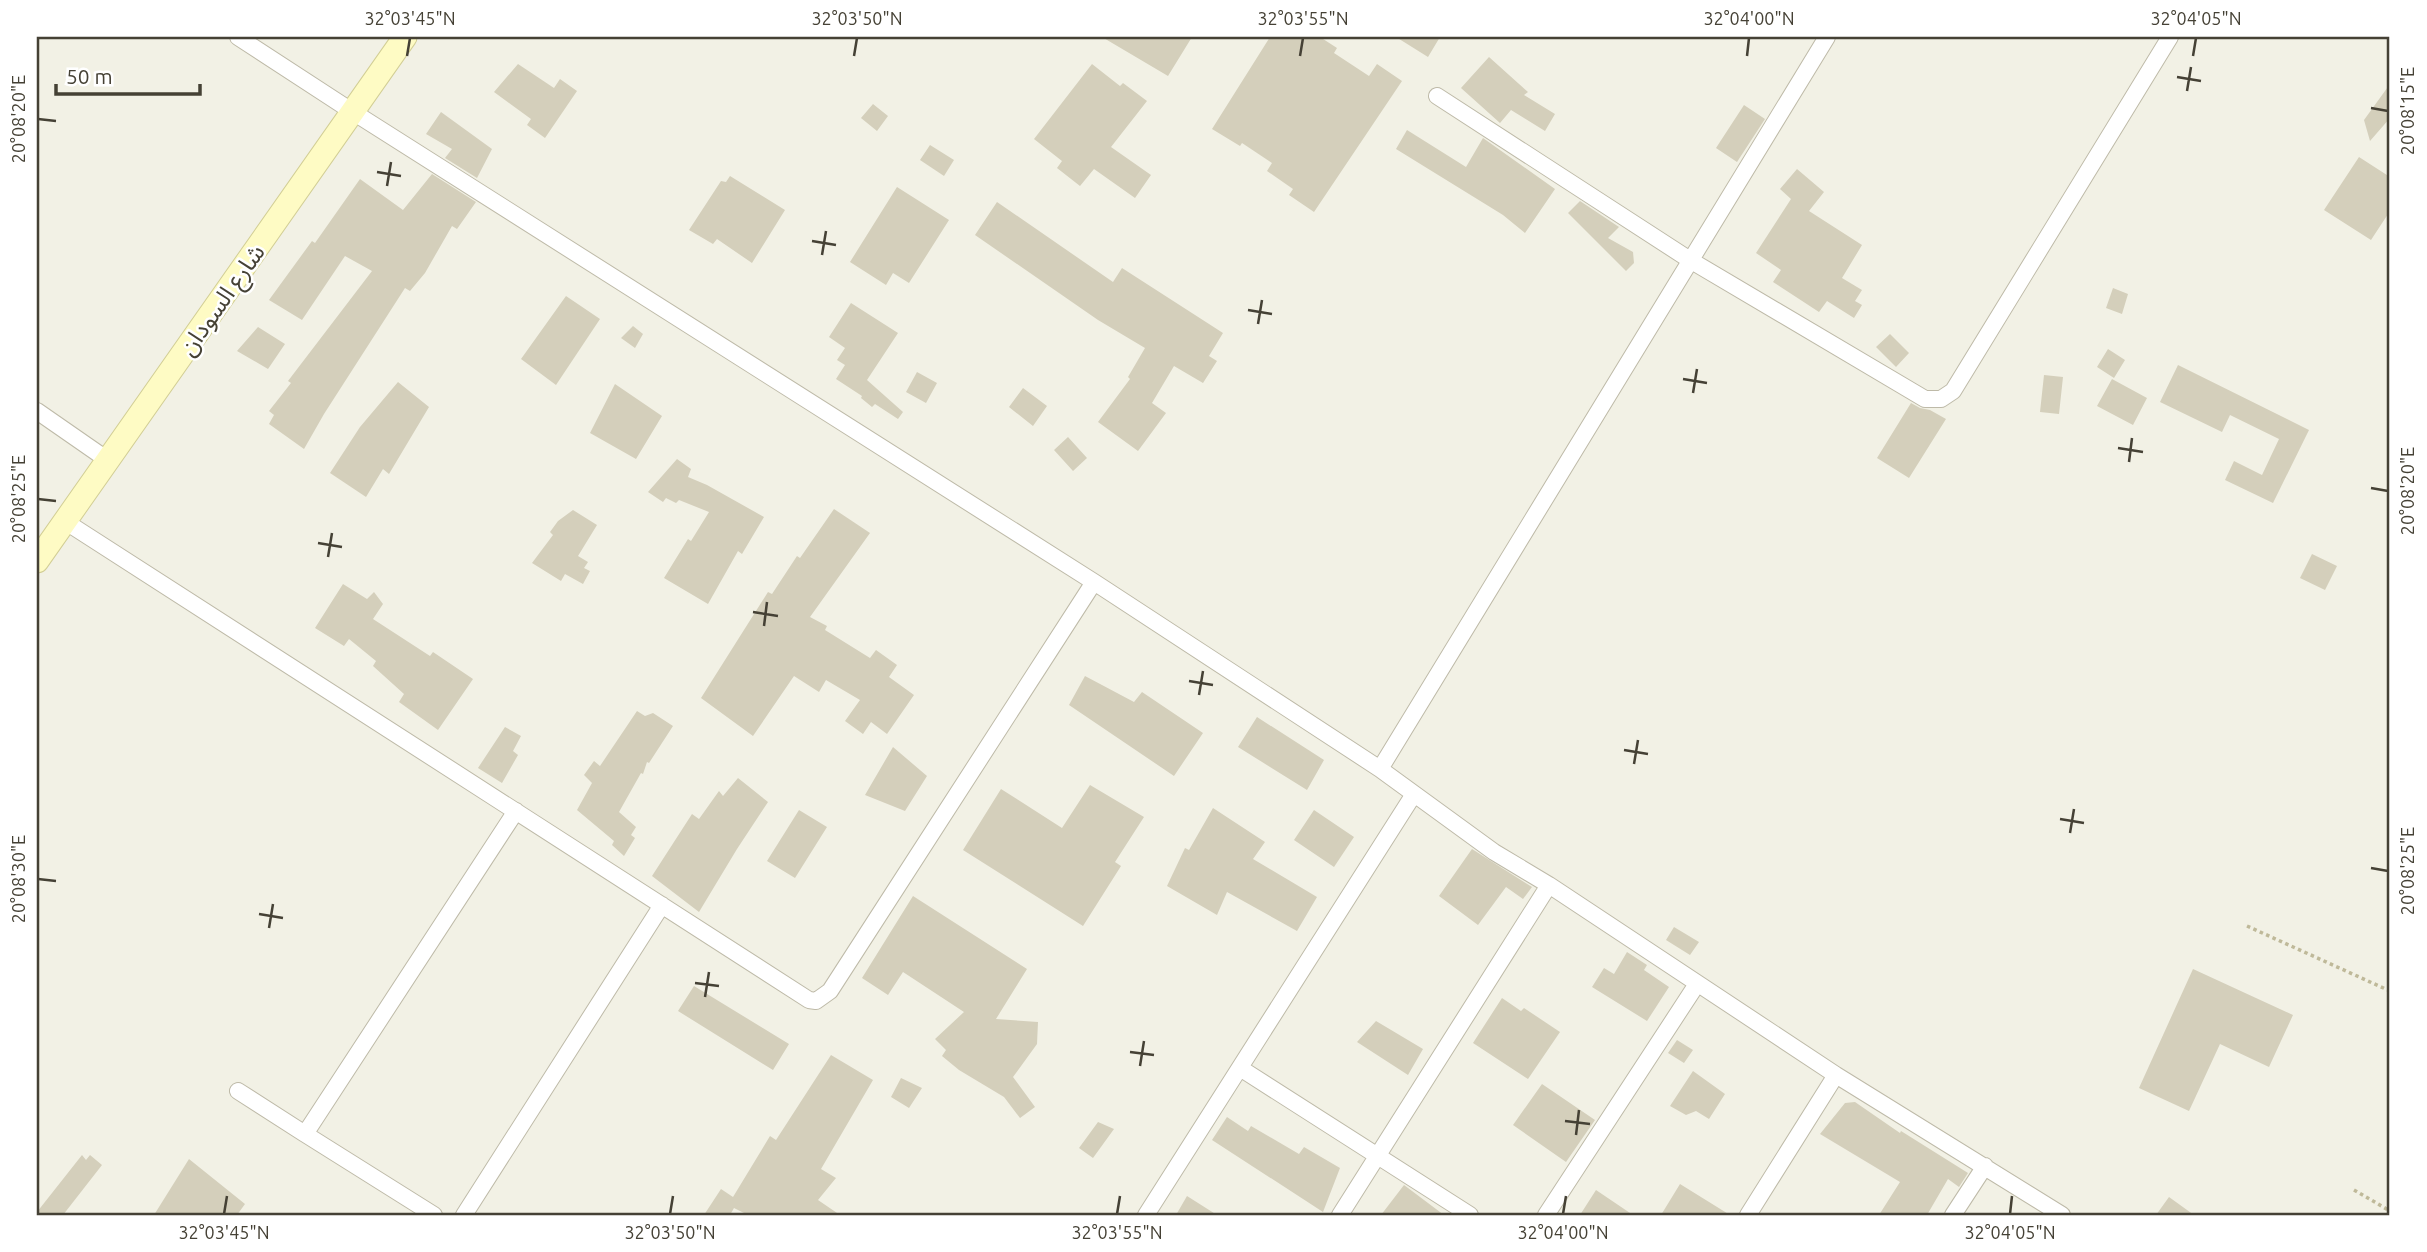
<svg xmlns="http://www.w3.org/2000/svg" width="2427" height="1252" font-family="Ubuntu,'Noto Sans Arabic',sans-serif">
<rect width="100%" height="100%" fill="#f2f1e5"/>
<path fill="#d4cfbb" d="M 1102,37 L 1192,37 L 1168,76 Z
M 1270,37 L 1320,37 L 1337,48 L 1334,53 L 1369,76 L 1377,64 L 1402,81 L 1314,212 L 1289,195 L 1293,189 L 1267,171 L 1272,163 L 1242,143 L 1240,146 L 1212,129 Z
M 1396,37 L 1440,37 L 1428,57 Z
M 1489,57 L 1528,92 L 1524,95 L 1555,114 L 1545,131 L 1511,110 L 1500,123 L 1461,88 Z
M 518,64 L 554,88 L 560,79 L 577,91 L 545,138 L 527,125 L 531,119 L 494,92 Z
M 1092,64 L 1120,86 L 1123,83 L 1147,101 L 1111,147 L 1151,175 L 1135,198 L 1094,169 L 1080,186 L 1057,168 L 1062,161 L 1034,139 Z
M 2390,84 L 2390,118 L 2370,141 L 2364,120 Z
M 873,104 L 888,116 L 877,131 L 861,118 Z
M 1744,105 L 1765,119 L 1737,162 L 1716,148 Z
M 441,112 L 492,149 L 477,178 L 445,158 L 452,149 L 426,134 Z
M 1407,130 L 1466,167 L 1483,138 L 1555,189 L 1525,233 L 1503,215 L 1396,149 Z
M 930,145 L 954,160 L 944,176 L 920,160 Z
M 2359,157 L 2390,177 L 2390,211 L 2371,240 L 2324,210 Z
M 1797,169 L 1824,192 L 1809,211 L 1862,245 L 1842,278 L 1862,290 L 1855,301 L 1862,305 L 1854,318 L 1827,301 L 1819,312 L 1773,282 L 1781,270 L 1756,253 L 1791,199 L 1780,189 Z
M 432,174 L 476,202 L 457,229 L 452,226 L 425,273 L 410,291 L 405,288 L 324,414 L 304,449 L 269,424 L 274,415 L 269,411 L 291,383 L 288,381 L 372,271 L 345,256 L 302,320 L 269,300 L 312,241 L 315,243 L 360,179 L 403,210 Z
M 730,176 L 785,210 L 752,263 L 717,239 L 713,244 L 689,230 L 721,181 L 726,182 Z
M 897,187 L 949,220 L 909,283 L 893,273 L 886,285 L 850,262 Z
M 1580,201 L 1619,227 L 1608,238 L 1633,252 L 1634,263 L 1626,271 L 1568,213 Z
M 997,202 L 1113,282 L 1122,268 L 1223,333 L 1209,356 L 1217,361 L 1203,383 L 1174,366 L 1152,403 L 1166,413 L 1138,451 L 1098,422 L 1130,379 L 1128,377 L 1145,348 L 1098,320 L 975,235 Z
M 2113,288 L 2128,294 L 2122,314 L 2106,308 Z
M 566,296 L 600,319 L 556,385 L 521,359 Z
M 851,303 L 898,333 L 867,380 L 903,412 L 898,419 L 875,404 L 872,407 L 861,398 L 862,396 L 836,379 L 845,365 L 837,360 L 845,348 L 829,337 Z
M 633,326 L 643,334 L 635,348 L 621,338 Z
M 258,327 L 285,344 L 268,369 L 237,351 Z
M 1890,334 L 1909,353 L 1896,367 L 1876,347 Z
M 2108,349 L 2125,360 L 2114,378 L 2097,367 Z
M 2178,365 L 2309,430 L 2273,503 L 2225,480 L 2234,461 L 2262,475 L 2279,439 L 2230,415 L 2222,432 L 2160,402 Z
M 917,372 L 937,383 L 926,403 L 906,392 Z
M 2044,375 L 2063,377 L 2059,414 L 2040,412 Z
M 2112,379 L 2147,398 L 2133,425 L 2097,406 Z
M 398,382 L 429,407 L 389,474 L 383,469 L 366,497 L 330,473 L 360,427 Z
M 615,384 L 662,416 L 636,459 L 590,433 Z
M 1023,388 L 1047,406 L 1033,426 L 1009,407 Z
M 1911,403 L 1920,408 L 1930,410 L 1946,419 L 1909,478 L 1877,458 Z
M 1068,437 L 1087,458 L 1073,471 L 1054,450 Z
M 677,459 L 691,469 L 688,477 L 707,485 L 764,517 L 742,554 L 738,551 L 708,604 L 664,578 L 688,539 L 691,541 L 709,512 L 679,500 L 676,503 L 666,498 L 663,502 L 648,492 Z
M 834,509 L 870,533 L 810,617 L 827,626 L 825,630 L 870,658 L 876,650 L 897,665 L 889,677 L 914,695 L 887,734 L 871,722 L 863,734 L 845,721 L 860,700 L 826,680 L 819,692 L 794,676 L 753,736 L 701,698 L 768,592 L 772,594 L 797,556 L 800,558 Z
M 573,510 L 597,525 L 578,556 L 588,562 L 584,568 L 590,571 L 583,584 L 565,574 L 561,581 L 532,563 L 553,535 L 550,532 L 558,521 Z
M 2312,554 L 2337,566 L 2325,590 L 2300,578 Z
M 343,584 L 367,599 L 374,592 L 383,604 L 373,619 L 430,656 L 433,652 L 473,679 L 438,730 L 399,702 L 404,694 L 373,666 L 376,661 L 349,639 L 344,646 L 315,628 Z
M 1085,676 L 1134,702 L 1142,692 L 1203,733 L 1174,776 L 1069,705 Z
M 637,711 L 645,716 L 653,713 L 673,726 L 649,763 L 647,762 L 643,774 L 641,773 L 619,812 L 636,827 L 631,835 L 635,838 L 624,856 L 612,845 L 614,841 L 577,810 L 592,783 L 584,775 L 594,761 L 600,766 Z
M 1257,717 L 1324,760 L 1307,790 L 1238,747 Z
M 505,727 L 521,736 L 513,751 L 518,755 L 502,783 L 478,768 Z
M 893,747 L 927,776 L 905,811 L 865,795 Z
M 738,778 L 768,802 L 737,849 L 699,912 L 652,876 L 692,814 L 699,819 L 719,791 L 723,796 Z
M 1090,785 L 1144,817 L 1115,862 L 1121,866 L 1083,926 L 963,850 L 1001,789 L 1062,828 Z
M 1213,808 L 1265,842 L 1253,859 L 1317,897 L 1297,931 L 1227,892 L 1217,915 L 1167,886 L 1185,848 L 1189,850 Z
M 799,810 L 827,827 L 795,878 L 767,861 Z
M 1314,810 L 1354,837 L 1334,867 L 1294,840 Z
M 1472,849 L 1532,887 L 1523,899 L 1506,887 L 1478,925 L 1439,896 Z
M 913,896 L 1027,969 L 996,1019 L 1038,1022 L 1037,1044 L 1013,1077 L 1035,1107 L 1020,1118 L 1004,1097 L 959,1070 L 942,1056 L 946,1050 L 935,1039 L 964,1012 L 903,972 L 888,995 L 862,978 Z
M 1674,927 L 1699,942 L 1690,955 L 1666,940 Z
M 1627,952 L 1647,965 L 1644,970 L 1669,987 L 1647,1021 L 1592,987 L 1604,968 L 1614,974 Z
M 2193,969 L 2293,1015 L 2269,1067 L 2220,1044 L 2189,1111 L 2139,1088 Z
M 694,986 L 789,1044 L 773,1070 L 678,1011 Z
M 1502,998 L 1521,1011 L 1524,1008 L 1560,1032 L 1528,1079 L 1473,1043 Z
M 1376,1021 L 1423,1049 L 1408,1075 L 1357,1042 Z
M 1677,1040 L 1693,1050 L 1684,1063 L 1668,1053 Z
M 831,1055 L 873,1080 L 821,1169 L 836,1178 L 818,1200 L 840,1215 L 748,1215 L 734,1208 L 730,1215 L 704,1215 L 721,1189 L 733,1197 L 770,1136 L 776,1140 Z
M 1693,1071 L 1725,1094 L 1709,1119 L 1696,1111 L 1686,1115 L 1670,1106 Z
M 901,1078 L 922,1088 L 909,1108 L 891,1097 Z
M 1542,1084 L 1595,1120 L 1566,1162 L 1513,1125 Z
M 1855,1102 L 1900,1133 L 1901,1131 L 1968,1173 L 1959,1187 L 1948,1179 L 1927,1215 L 1879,1215 L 1900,1182 L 1820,1134 L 1845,1103 Z
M 1227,1117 L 1248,1131 L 1251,1126 L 1299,1154 L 1304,1147 L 1340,1168 L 1323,1212 L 1212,1140 Z
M 1098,1122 L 1114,1129 L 1093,1158 L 1079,1148 Z
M 82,1155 L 86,1160 L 90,1155 L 102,1165 L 63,1215 L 37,1215 L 37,1212 Z
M 189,1159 L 245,1204 L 237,1215 L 154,1215 Z
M 1680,1184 L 1730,1215 L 1661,1215 Z
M 1404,1185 L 1444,1215 L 1381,1215 Z
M 1596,1190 L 1633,1215 L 1580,1215 Z
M 1187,1196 L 1217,1215 L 1176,1215 Z
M 2169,1197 L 2194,1215 L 2156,1215 Z"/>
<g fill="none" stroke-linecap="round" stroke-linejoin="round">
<defs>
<path id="street" d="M 238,37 L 353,112 L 1094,582 L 1380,769 L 1494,852 L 1549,885 L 1836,1075 L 2062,1215
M 1437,96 L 1690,260 L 1925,399 L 1941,399 L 1953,391 L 2170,37
M 37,411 L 109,461
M 66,522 L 809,1000 L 816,1001 L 830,991 L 1094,582
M 1380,769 L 1827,37
M 1240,1068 L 1470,1215
M 238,1091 L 305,1134
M 434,1215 L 305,1134 L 516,811
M 464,1215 L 662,905
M 1146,1215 L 1414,794
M 1340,1215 L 1549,885
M 1546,1215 L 1697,984
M 1748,1215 L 1836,1075
M 1953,1215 L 1985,1166"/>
<path id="secondary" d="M 37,561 L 405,37"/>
</defs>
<use href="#street" stroke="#bebaa8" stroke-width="18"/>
<use href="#secondary" stroke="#d2ce95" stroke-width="25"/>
<path stroke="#bfb999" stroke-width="3.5" stroke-dasharray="3.5 3.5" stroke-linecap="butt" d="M 2247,926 L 2390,991
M 2354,1190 L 2390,1211"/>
<use href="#street" stroke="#fff" stroke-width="16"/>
<use href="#secondary" stroke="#fefbc4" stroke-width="23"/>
</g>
<path fill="none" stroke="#454135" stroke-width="2.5" d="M 407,56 L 410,38M 854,56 L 857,38M 1300,56 L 1303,38M 1747,56 L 1749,38M 2193,56 L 2196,38M 2177,77 L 2201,81M 2187,91 L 2191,67M 2371,108 L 2388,111M 38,119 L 56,121M 377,172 L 401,176M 387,186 L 391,162M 812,241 L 836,245M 822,255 L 826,231M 1248,310 L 1272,314M 1258,324 L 1262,300M 1683,379 L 1707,383M 1693,393 L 1697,369M 2118,448 L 2143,452M 2129,462 L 2132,438M 2371,488 L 2388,491M 38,499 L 56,501M 318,543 L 342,547M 328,557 L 332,533M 753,612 L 778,616M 764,626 L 767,602M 1189,681 L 1213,685M 1199,695 L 1203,671M 1624,750 L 1648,754M 1634,764 L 1638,740M 2060,819 L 2084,823M 2070,833 L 2074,809M 2371,868 L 2388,871M 38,879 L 56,881M 259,914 L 283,918M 269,928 L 273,904M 695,983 L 719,986M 705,997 L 709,972M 1130,1052 L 1154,1055M 1140,1066 L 1144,1041M 1565,1121 L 1590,1124M 1576,1135 L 1579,1110M 224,1214 L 227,1196M 670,1214 L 673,1196M 1117,1214 L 1120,1196M 1563,1214 L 1566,1196M 2010,1214 L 2012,1196"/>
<g text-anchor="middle" stroke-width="5" stroke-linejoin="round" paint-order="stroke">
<g font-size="24" fill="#454135" stroke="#fff">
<text transform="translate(222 300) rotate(-55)" y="8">شارع السودان</text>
</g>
</g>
<rect width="2427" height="1252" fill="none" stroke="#ffffff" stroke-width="77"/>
<path d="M56 84v10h144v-10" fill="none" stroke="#454135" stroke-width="3.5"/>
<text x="66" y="84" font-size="21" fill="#454135" stroke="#ffffff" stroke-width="5" paint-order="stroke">50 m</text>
<rect x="38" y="38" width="2350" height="1176" fill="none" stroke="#454135" stroke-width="2.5"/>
<g font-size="18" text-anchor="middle" fill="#454135">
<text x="410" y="25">32°03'45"N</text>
<text x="857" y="25">32°03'50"N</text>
<text x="1303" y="25">32°03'55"N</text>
<text x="1749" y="25">32°04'00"N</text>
<text x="2196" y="25">32°04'05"N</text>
<text transform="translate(2408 111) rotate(-90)" y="6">20°08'15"E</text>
<text transform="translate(19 119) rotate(-90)" y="6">20°08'20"E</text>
<text transform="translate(2408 491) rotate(-90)" y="6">20°08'20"E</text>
<text transform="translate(19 499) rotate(-90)" y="6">20°08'25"E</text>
<text transform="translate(2408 871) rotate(-90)" y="6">20°08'25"E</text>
<text transform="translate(19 879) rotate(-90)" y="6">20°08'30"E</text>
<text x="224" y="1239">32°03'45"N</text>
<text x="670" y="1239">32°03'50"N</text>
<text x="1117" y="1239">32°03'55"N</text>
<text x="1563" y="1239">32°04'00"N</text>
<text x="2010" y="1239">32°04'05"N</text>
</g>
</svg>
